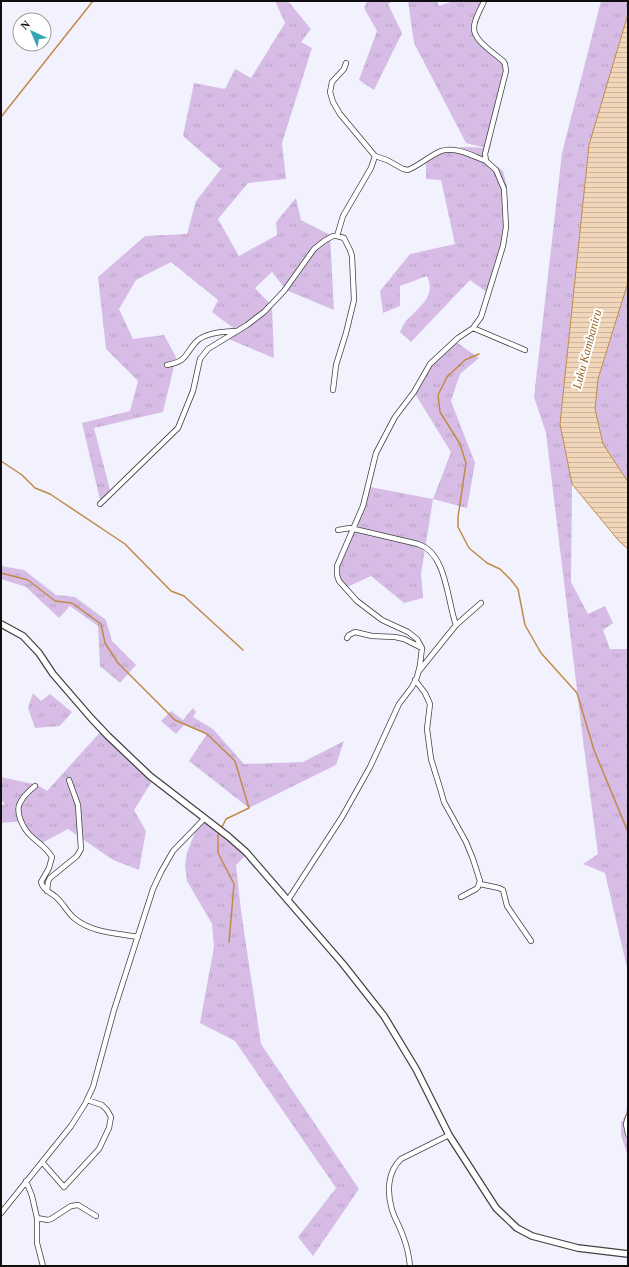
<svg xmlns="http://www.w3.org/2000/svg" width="629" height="1267" font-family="'Times New Roman',serif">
<defs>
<pattern id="grass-tufts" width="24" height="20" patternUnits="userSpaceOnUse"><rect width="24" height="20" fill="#d7bde6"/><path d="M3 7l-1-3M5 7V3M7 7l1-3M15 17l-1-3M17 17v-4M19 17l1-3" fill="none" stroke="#b7a1c4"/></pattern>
<pattern id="water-rules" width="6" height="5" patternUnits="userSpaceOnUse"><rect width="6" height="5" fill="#f1d6ba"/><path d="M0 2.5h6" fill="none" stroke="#cdb69f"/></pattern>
</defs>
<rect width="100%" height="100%" fill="#f1f2fe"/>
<path fill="url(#grass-tufts)" d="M 275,1 L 288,1 L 311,29 L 301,42 L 312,48 L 282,143 L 286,179 L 248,183 L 218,219 L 239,256 L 277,235 L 276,222 L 296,198 L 301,220 L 330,235 L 334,310 L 286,290 L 272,272 L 255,288 L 272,306 L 274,358 L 226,338 L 237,331 L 212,312 L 218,300 L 171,262 L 136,280 L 119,309 L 133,339 L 164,335 L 176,357 L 175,362 L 163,412 L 94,428 L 111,494 L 101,504 L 82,423 L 130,411 L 138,381 L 106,349 L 98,277 L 145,236 L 187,234 L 196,201 L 221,169 L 183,136 L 194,83 L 225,89 L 235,69 L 251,78 L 285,23 Z
M 367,1 L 393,1 L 388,4 L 402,33 L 374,90 L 359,80 L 377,31 L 364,8 Z
M 408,1 L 437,1 L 439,6 L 453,1 L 486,1 C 483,8 478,16 476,24 C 472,45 505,49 507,66 C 509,78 502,89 499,101 C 495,117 493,133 490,149 L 486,157 L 487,162 L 493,166 L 498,167 L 503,171 L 507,186 L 507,230 L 489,294 L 470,280 L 411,342 L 400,332 C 402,329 403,324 406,321 C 418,308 437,296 427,276 L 400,286 L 400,306 L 383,313 L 380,291 L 410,254 L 455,244 L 441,180 L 426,179 L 426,162 L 450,148 L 466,147 L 486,148 L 466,143 L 414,43 Z
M 601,1 L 628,1 L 628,14 L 589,145 L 560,424 L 572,484 L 571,582 L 588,614 L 605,606 L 613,623 L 603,630 L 610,649 L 628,649 L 628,972 L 605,873 L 583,864 L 598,854 L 583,740 L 546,433 L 534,397 L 562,153 Z
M 628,282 L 628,482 L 603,444 L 595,409 L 598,379 Z
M 456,342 L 479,358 L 460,374 L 451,401 L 475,463 L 467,508 L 433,499 L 421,574 L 423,598 L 404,603 L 371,576 L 345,588 L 338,575 L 338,565 L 370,487 L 433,499 L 451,452 L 414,392 L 432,365 Z
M 1,566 L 24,570 L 56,595 L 75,597 L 106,620 L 112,641 L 136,665 L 120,683 L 100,666 L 98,626 L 70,606 L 59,618 L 26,587 L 1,579 Z
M 33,693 L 41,701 L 50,694 L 72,712 L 60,726 L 35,728 L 28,708 Z
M 193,708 L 196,712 L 193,717 L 213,729 L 244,764 L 303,762 L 344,741 L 336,765 L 249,808 L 189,761 L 207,734 L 184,725 L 176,734 L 161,721 L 171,711 L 183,720 Z
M 103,729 L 154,778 L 134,810 L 146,831 L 139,870 L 113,860 L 68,829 L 42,843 L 29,832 L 24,821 L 1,823 L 1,806 L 5,804 L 1,800 L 1,777 L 38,785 L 47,791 Z
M 206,818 L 248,853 L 236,865 L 241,911 L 261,1044 L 359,1189 L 313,1256 L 298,1237 L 336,1188 L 235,1041 L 200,1023 L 214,947 L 212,924 L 187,881 L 185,866 L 187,853 L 197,827 Z
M 628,1095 L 628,1157 L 621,1135 L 621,1123 L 626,1114 Z"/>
<path fill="url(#water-rules)" stroke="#c28a47" d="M 628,14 L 628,282 L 598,379 L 595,409 L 603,444 L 628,482 L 628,549 L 619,541 L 572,484 L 560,424 L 589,145 Z"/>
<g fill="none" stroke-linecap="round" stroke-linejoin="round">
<path stroke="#c28a47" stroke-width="1.5" d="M 1,117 L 93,1
M 479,354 L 465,360 L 447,377 L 438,395 L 440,412 L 460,444 L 466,463 L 458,517 L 458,527 L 469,548 L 487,563 L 500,569 L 511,580 L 518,589 L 525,625 L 541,653 L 577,693 L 594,750 L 628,832
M 1,461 L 22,475 L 35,488 L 50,494 L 125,544 L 171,591 L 184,596 L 243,650
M 1,573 L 28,580 L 55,601 L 72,603 L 101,624 L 105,643 L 118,663 L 175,720 L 207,734 L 235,761 L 249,808 L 226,819 L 221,829
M 220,832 L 218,835 L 218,853 L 234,884 L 229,942
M 625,1119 L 628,1111"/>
<defs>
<path id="minor" d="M 346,63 L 344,69 L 332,82 L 330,92 L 333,102 L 340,114 L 375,156 L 387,160 L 403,169 L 408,170 C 420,165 429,156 441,151 C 455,146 473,156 486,161
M 337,236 L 343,216 L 371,168 L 375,156
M 473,328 L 525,350
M 167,365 C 187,361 184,356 195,343 C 204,332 224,332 236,331
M 100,504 L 178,428 L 193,391 L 200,359 L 208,349 L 247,325 L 264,312 L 284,291 L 314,249 L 324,241 L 333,236 L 337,236 L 344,238 L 350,250 L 352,256 L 354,300 L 346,333 L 336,365 L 333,390
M 338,530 L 350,528 L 418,544 C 447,553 447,601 456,625
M 347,638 L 349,635 L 355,632 L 372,636 L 395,637 L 404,639 L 422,648
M 419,671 L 456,625 L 481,603
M 415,680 L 425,693 L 430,704 L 427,729 L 431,759 L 440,788 L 444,802 L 466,842 L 473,859 L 480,881 L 478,887 L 476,889 L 461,897
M 35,786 C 29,791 23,796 20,803 C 15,812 23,828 30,835 C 38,843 46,847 52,857 L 49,868 L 41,882 C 43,890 50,892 56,897 C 63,903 67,912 74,918 C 92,933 116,933 138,937
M 480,884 L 499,888 L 503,890 L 507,906 L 531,941
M 47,891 L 48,882 L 50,878 L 77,856 L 81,849 L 78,805 L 69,780
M 288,900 L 342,817 L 370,767 L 399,704 L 412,687 L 417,677 L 420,665 L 422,648 L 417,639 L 408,632 L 382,620 L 357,601 L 339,581 L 337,575 L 337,566 L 363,506 L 376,453 L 395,417 L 414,392 L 430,364 L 458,338 L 473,328 L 481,317 L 503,246 L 506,227 L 504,189 L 496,170 L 486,161 L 485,154 L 506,71 L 505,64 L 503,61 C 494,53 473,40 474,28 C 474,19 481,9 484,1
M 628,1117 L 626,1124 L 628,1134
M 42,1162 L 64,1187 L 99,1149 L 109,1128 L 111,1117 L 107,1110 L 102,1105 L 87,1100
M 26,1181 L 32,1196 L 37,1218 L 37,1243 L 43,1266
M 1,1213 L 71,1126 L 85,1104 L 93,1087 L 114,1010 L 153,889 L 161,872 L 173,851 L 204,819
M 37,1218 L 48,1220 L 51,1219 L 71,1206 L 78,1205 L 96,1216
M 410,1266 C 409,1256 407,1246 403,1236 C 400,1227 395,1219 392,1210 C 387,1193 387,1172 401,1159 L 449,1135"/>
<path id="tertiary" d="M 1,624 L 23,636 L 39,653 L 53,674 L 91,718 L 108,736 L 150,776 L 229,837 L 246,852 L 343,964 L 384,1016 L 416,1069 L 449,1135 L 496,1208 L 517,1228 L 532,1236 L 578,1248 L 628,1254"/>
</defs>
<use href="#minor" stroke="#424242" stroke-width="6"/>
<use href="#tertiary" stroke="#424242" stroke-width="8"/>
<use href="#minor" stroke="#fff" stroke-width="4.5"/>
<use href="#tertiary" stroke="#fff" stroke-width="5.5"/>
</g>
<g text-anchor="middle" stroke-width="4" stroke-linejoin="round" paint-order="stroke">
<g font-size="12" font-style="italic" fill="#966522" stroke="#fff">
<text transform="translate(587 349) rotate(-75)" y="4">Luku Kambaniru</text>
</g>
</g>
<rect width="629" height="1267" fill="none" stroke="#0f0f0f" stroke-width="4"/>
<g transform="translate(32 32) rotate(316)"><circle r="19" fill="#ffffff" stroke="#9f9f9f"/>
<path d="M0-3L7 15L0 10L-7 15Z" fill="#32a7b3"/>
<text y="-6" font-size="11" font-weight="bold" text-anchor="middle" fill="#0f0f0f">N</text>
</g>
</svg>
